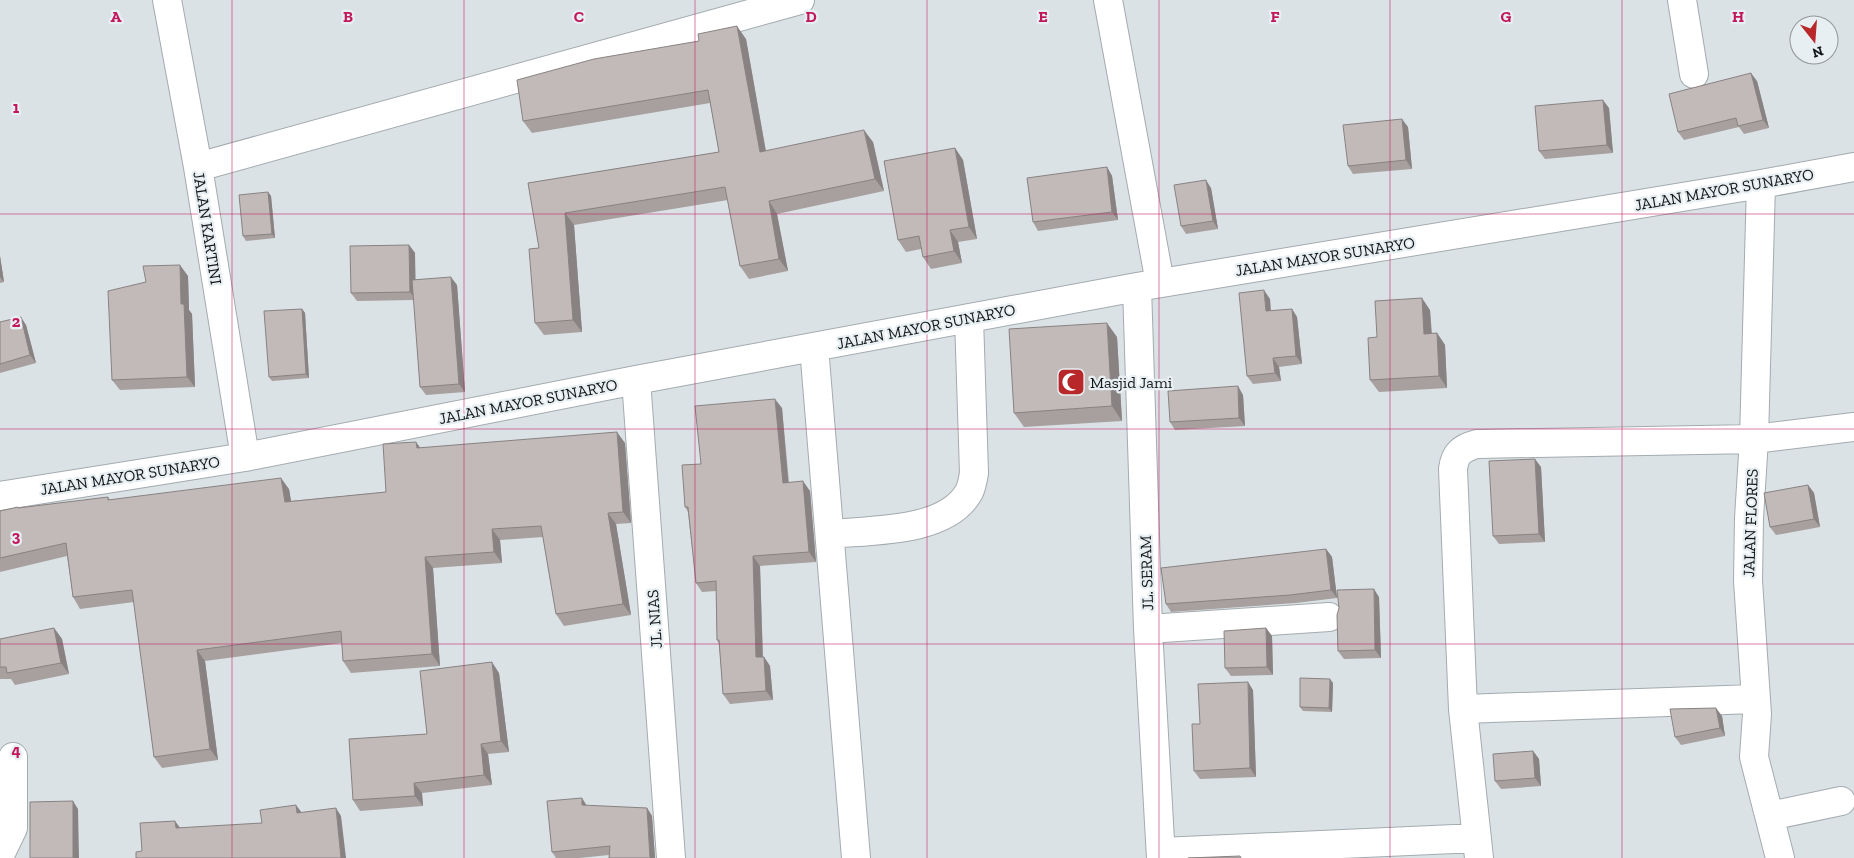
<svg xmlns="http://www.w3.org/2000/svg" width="1854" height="858" font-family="'Zilla Slab',serif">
<rect width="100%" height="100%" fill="#dae2e6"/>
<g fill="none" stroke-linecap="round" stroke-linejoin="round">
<defs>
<path id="minor" d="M 167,0 L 198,167 L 245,457
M 1108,0 L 1160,283
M 1682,0 L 1694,74
M 198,167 L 800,0
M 1761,184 L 1754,439 L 1749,518 L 1748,581 L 1757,714 L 1754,757 L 1780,858
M 1137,287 L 1148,629 L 1161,858
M 814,347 L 856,858
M 636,380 L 671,858
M 0,496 L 245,457 L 636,380 L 1137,287 L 1761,184 L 1854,167
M 830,534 C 871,530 946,533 969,492 C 972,486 973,479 974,473 L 969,318
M 1148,629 L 1329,617
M 1463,709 L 1755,699
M 1770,816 L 1841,801
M 1161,852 L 1477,838
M 0,855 L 13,828 L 13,757
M 1479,858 L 1463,709 L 1453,469 C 1455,453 1462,448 1477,444 L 1754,439 L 1854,427"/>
</defs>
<use href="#minor" stroke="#a4abaf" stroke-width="30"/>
<use href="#minor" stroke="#fff" stroke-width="28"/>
</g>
<path fill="#a7a09f" d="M 746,39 L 766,151 L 873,142 L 884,191 L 777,214 L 788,271 L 749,279 L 740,266 L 728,200 L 574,225 L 582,332 L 544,335 L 535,323 L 539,248 L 528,183 L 719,152 L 710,103 L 532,133 L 523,121 Z
M 1757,81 L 1769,128 L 1744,134 L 1739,127 L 1684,140 L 1678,132 Z
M 1609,108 L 1613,153 L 1545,159 L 1539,151 Z
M 1408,127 L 1412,169 L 1353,174 L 1348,166 Z
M 955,148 L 963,160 L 977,239 L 958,242 L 962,263 L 931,269 L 923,257 L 921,249 L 906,252 L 898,240 Z
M 1107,167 L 1112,176 L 1118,220 L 1038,231 L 1033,222 Z
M 1211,188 L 1218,229 L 1186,234 L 1181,226 Z
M 268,192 L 271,196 L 275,238 L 246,241 L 243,236 Z
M 409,245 L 415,253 L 415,280 L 457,285 L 465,392 L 426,395 L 420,387 L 414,300 L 357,301 L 351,293 Z
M 0,256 L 4,282 L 0,283 Z
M 188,276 L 189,310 L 192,314 L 195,387 L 120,390 L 112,380 Z
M 1270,299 L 1271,311 L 1292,309 L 1297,317 L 1302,364 L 1279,367 L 1281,381 L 1253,384 L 1247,376 Z
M 302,309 L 305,313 L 309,378 L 272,381 L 269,377 Z
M 1430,310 L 1432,333 L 1437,333 L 1445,345 L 1447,388 L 1379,392 L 1370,380 L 1377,337 Z
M 0,322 L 26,325 L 36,363 L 0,373 Z
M 1117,337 L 1122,421 L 1024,427 L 1014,413 Z
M 1243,395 L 1245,426 L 1175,430 L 1170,422 Z
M 782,408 L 789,482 L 810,491 L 816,562 L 760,566 L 763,657 L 764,657 L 770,666 L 773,700 L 730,704 L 723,694 L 719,644 L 717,640 L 716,591 L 702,592 L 696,583 L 688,512 L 685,507 L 701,464 Z
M 416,442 L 420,448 L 625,443 L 631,523 L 616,524 L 631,615 L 564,626 L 556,614 L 543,537 L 500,540 L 502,563 L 433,568 L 440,666 L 351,673 L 343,661 L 342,643 L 205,661 L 218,760 L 162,768 L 154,757 L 134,602 L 80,609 L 73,597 L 67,556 L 0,572 L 0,511 L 18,507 L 18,508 L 108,497 L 110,500 L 289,489 L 291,501 L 386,492 Z
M 1541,467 L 1545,542 L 1499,544 L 1493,536 Z
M 1808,485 L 1814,493 L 1820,527 L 1776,535 L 1770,527 Z
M 1326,549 L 1332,557 L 1337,598 L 1296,603 L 1171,612 L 1166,604 Z
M 1379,597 L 1381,658 L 1344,659 L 1338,651 Z
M 54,628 L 62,639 L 69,674 L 15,685 L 11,679 L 0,679 L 0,639 Z
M 1266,628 L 1272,636 L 1273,675 L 1231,676 L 1225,668 Z
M 499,673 L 509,752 L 488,754 L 492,785 L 422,793 L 423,806 L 360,811 L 353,800 L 427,734 Z
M 1333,683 L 1332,712 L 1303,711 L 1300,707 Z
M 1253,690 L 1256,777 L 1200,779 L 1194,771 L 1200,724 Z
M 1722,716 L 1725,736 L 1681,745 L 1675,737 Z
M 1533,751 L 1539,759 L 1541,786 L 1501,789 L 1495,781 Z
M 587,806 L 647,808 L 652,816 L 655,858 L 609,858 L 609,855 L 579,858 L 556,858 L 552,852 Z"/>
<path fill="#888282" d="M 737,26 L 746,39 L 768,164 L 760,152 Z
M 1751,73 L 1757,81 L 1769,128 L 1763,120 Z
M 1603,100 L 1609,108 L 1613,153 L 1607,145 Z
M 1402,119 L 1408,127 L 1412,169 L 1406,160 Z
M 864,130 L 873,142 L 884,191 L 875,179 Z
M 955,148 L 963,160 L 977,239 L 969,227 Z
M 1107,167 L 1112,176 L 1118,220 L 1112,212 Z
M 1206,180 L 1211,188 L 1218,229 L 1213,221 Z
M 268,192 L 271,196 L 275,238 L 272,234 Z
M 769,201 L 777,214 L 788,271 L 779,259 Z
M 565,213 L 574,225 L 582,332 L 573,320 Z
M 950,230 L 958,242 L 962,263 L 954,251 Z
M 409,245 L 415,253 L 416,300 L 410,292 Z
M 0,256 L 4,282 L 0,277 Z
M 180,265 L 188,276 L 189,310 L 192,314 L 195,387 L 187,377 L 181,304 Z
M 451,277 L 457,285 L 465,392 L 459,384 Z
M 1264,290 L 1270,299 L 1271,320 L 1266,311 Z
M 1422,298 L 1430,310 L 1432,345 L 1424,334 Z
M 302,309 L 305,313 L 309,378 L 306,374 Z
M 1292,309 L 1297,317 L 1302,364 L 1296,356 Z
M 21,317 L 26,325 L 36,363 L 30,355 Z
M 1107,323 L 1117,337 L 1122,421 L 1112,406 Z
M 1437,333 L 1445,345 L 1447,388 L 1439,376 Z
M 1273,358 L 1279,367 L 1281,381 L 1275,373 Z
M 1238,386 L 1243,395 L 1245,426 L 1239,418 Z
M 775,399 L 782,408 L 789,492 L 783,483 Z
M 617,432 L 625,443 L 631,523 L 623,512 Z
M 416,442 L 424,453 L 417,448 Z
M 1535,459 L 1541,467 L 1545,542 L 1539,534 Z
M 281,478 L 289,489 L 293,513 L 285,502 Z
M 803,481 L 810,491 L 816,562 L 809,552 Z
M 1808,485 L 1814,493 L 1820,527 L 1814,519 Z
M 608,513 L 616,524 L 631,615 L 623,604 Z
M 492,529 L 500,540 L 502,563 L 494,552 Z
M 1326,549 L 1332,557 L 1337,598 L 1331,590 Z
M 753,556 L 760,566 L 763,667 L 756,657 Z
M 425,557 L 433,568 L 440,666 L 432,654 Z
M 1374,589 L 1379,597 L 1381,658 L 1375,650 Z
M 54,628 L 62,639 L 69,674 L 61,663 Z
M 1266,628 L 1272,636 L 1273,675 L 1267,667 Z
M 197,650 L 205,661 L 218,760 L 210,749 Z
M 764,657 L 770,666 L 773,700 L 766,691 Z
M 492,662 L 499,673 L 509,752 L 501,741 Z
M 1330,679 L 1333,683 L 1332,712 L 1329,708 Z
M 1248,682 L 1253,690 L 1256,777 L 1250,768 Z
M 1716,708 L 1722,716 L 1725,736 L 1720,728 Z
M 481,744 L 488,754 L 492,785 L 484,775 Z
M 1533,751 L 1539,759 L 1541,786 L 1535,778 Z
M 414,783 L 422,793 L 423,806 L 415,796 Z
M 582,798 L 587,806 L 582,805 Z
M 73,801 L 78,809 L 79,858 L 73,858 Z
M 296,805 L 302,813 L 297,813 Z
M 336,808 L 341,816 L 346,858 L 341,858 Z
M 647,808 L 652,816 L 655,858 L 650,858 Z
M 175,821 L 181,829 L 176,828 Z"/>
<path fill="#c2bab9" stroke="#888282" d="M 737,26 L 760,152 L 864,130 L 875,179 L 769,201 L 779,259 L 740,266 L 725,187 L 565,213 L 573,320 L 535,323 L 529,249 L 539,248 L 528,183 L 719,152 L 708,90 L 523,121 L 517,80 L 594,59 L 699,41 L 698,34 Z
M 1751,73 L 1763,120 L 1738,126 L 1736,118 L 1678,132 L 1669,94 Z
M 1603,100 L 1607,145 L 1539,151 L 1535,106 Z
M 1402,119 L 1406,160 L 1348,166 L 1343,125 Z
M 955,148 L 969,227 L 950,230 L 954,251 L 923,257 L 919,236 L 898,240 L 884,161 Z
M 1107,167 L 1112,212 L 1033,222 L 1027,178 Z
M 1206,180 L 1213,221 L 1181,226 L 1174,185 Z
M 268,192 L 272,234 L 243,236 L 239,195 Z
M 409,245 L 410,292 L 351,293 L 350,246 Z
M 180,265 L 181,304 L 184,304 L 187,377 L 112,380 L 108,291 L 146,282 L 143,266 Z
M 451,277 L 459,384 L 420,387 L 412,280 Z
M 1264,290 L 1266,311 L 1292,309 L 1296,356 L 1273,358 L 1275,373 L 1247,376 L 1239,293 Z
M 1422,298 L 1424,334 L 1437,333 L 1439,376 L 1370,380 L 1368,338 L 1377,337 L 1375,301 Z
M 302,309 L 306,374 L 269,377 L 264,311 Z
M 21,317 L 30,355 L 0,364 L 0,322 Z
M 1107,323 L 1112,406 L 1014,413 L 1009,329 Z
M 1238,386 L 1239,418 L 1170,422 L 1168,391 Z
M 775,399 L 783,483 L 803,481 L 809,552 L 753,556 L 756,657 L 764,657 L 766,691 L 723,694 L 719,640 L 717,640 L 716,581 L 696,583 L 688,507 L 685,507 L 682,465 L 701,464 L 695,406 Z
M 617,432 L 623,512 L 608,513 L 623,604 L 556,614 L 541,526 L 492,529 L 494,552 L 425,557 L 432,654 L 343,661 L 341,631 L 197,650 L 210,749 L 154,757 L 132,590 L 73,597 L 66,543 L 0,558 L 0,511 L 18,507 L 18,508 L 108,497 L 108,500 L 281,478 L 285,502 L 386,492 L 383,444 L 416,442 L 417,448 Z
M 1535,459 L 1539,534 L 1493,536 L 1489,461 Z
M 1808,485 L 1814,519 L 1770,527 L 1764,493 Z
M 1326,549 L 1331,590 L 1290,595 L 1166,604 L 1161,568 Z
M 1374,589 L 1375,650 L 1338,651 L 1337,615 L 1339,608 L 1337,590 Z
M 54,628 L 61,663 L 7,673 L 6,667 L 0,667 L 0,639 Z
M 1266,628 L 1267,667 L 1225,668 L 1224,631 Z
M 492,662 L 501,741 L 481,744 L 484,775 L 414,783 L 415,796 L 353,800 L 349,739 L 427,734 L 420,671 Z
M 1300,678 L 1330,679 L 1329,708 L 1300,707 Z
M 1248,682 L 1250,768 L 1194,771 L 1192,724 L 1200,724 L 1198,684 Z
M 1716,708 L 1720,728 L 1675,737 L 1670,709 Z
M 1533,751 L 1535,778 L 1495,781 L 1493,754 Z
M 582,798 L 582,805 L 647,808 L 650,858 L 609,858 L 610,846 L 552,852 L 547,801 Z
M 73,801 L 73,858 L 30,858 L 30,802 Z
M 296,805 L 297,813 L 336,808 L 341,858 L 136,858 L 136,852 L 142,851 L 140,823 L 175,821 L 176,828 L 262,823 L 260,810 Z
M 1240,856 L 1241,858 L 1188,858 Z"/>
<path fill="none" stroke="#c2185b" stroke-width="1" stroke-opacity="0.55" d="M 232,0 L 232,858M 464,0 L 464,858M 695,0 L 695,858M 927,0 L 927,858M 1159,0 L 1159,858M 1390,0 L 1390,858M 1622,0 L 1622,858M 0,214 L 1854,214M 0,429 L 1854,429M 0,644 L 1854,644"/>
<defs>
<symbol id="mosque-square" viewBox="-11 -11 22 22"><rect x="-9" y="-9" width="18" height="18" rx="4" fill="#b8282a" stroke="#e7eff3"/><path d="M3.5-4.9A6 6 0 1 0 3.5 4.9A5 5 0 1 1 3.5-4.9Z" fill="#fff"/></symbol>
</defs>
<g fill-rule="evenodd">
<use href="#mosque-square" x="1055" y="366" width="32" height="32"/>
</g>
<g text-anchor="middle" stroke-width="4.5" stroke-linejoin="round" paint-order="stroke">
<g font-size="16" fill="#131617" stroke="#e7eff3">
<text transform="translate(1724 189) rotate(-10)" y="6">JALAN MAYOR SUNARYO</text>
<text transform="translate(208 228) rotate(81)" y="6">JALAN KARTINI</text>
<text transform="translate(1325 256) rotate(-9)" y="6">JALAN MAYOR SUNARYO</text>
<text transform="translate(926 326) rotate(-11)" y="6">JALAN MAYOR SUNARYO</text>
<text transform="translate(528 401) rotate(-11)" y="6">JALAN MAYOR SUNARYO</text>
<text transform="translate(130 475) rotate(-9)" y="6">JALAN MAYOR SUNARYO</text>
<text transform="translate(1750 523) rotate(-88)" y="6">JALAN FLORES</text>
<text transform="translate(1146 573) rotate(-92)" y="6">JL. SERAM</text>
<text transform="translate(654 619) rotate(-94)" y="6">JL. NIAS</text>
</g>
<g font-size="16" fill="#131617" stroke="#e7eff3" text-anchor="start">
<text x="1090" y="388">Masjid Jami</text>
</g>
</g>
<g font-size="16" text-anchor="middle" font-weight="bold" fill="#c2185b" stroke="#e7eff3" stroke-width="4.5" stroke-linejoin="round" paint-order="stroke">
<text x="116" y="22">A</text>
<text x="348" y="22">B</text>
<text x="579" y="22">C</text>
<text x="811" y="22">D</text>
<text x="1043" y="22">E</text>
<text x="1275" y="22">F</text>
<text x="1506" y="22">G</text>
<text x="1738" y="22">H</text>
<text x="16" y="113">1</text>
<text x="16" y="327">2</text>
<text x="16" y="542">3</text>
<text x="16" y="756">4</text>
</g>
<g transform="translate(1814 40) rotate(163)"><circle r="24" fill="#e7eff3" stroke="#92989b"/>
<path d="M0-4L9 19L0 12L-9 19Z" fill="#b8282a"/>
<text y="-8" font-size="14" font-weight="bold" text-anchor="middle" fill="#131617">N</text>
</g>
</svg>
